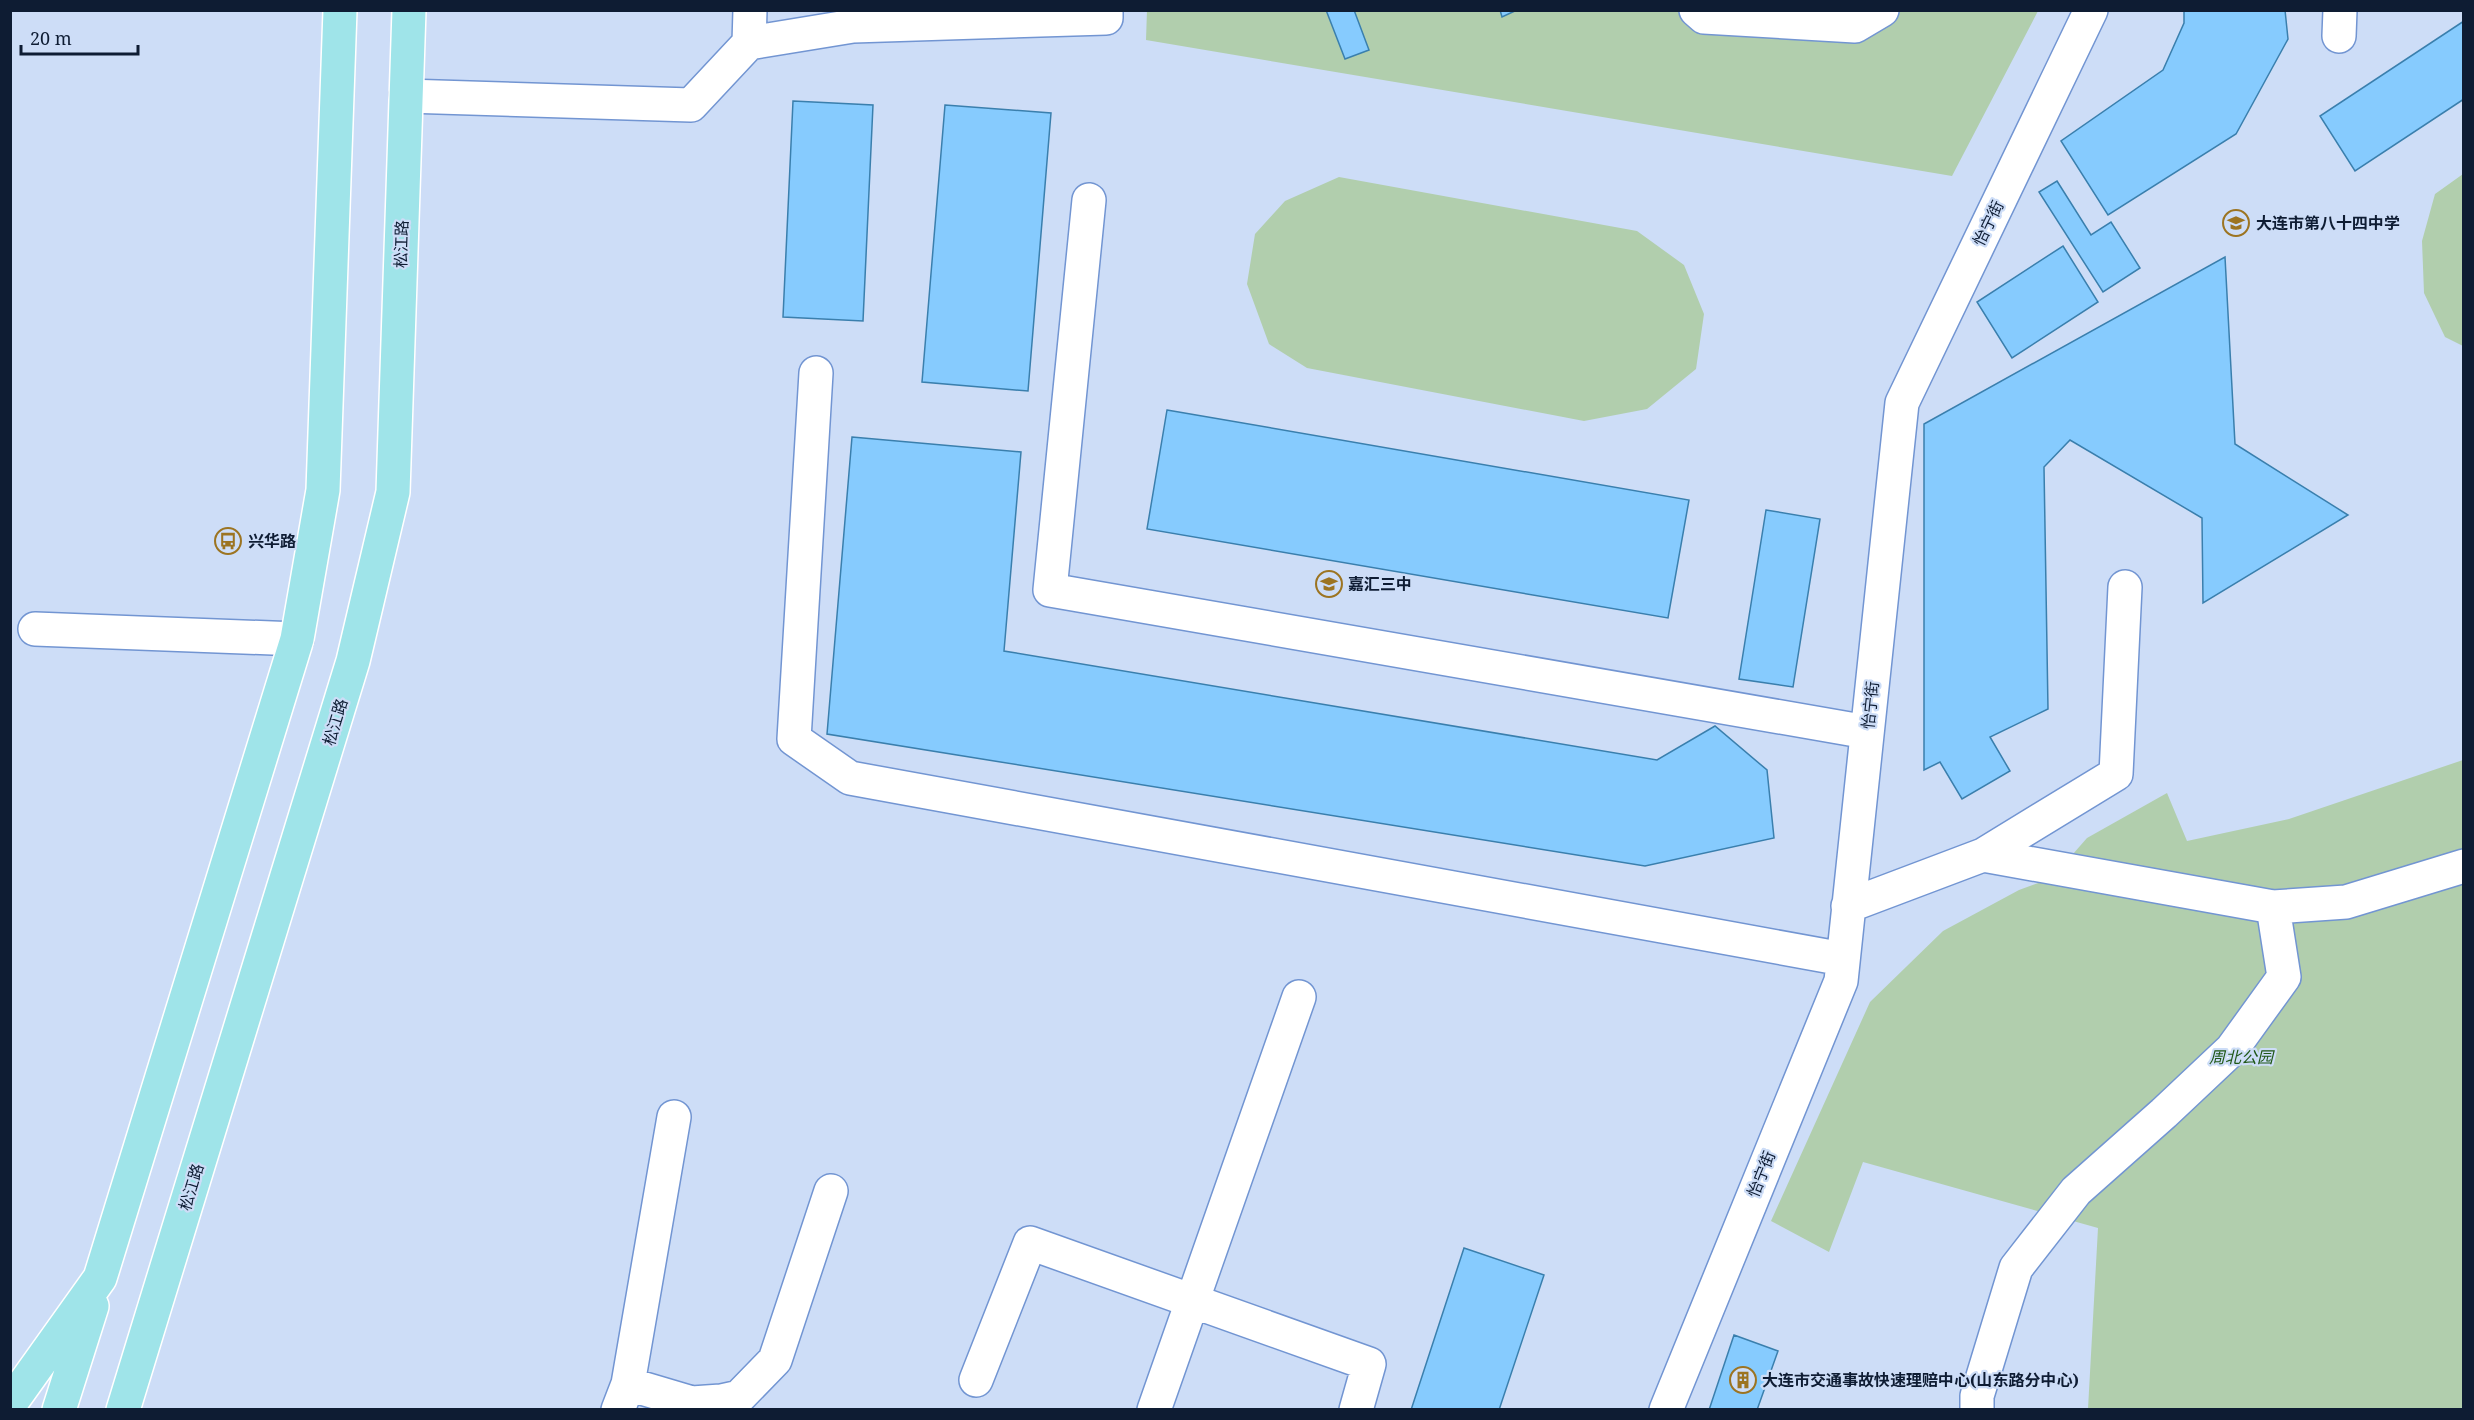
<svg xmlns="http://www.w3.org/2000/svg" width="2474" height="1420" font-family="'Noto Serif','Noto Sans SC',serif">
<rect width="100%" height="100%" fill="#cdddf7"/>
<path fill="#b1cead" d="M 1147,10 L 2038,11 L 1952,176 L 1146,40 Z
M 2463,174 L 2463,346 L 2445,337 L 2424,293 L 2422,241 L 2435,194 Z
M 1339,177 L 1637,231 L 1684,265 L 1704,314 L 1696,369 L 1647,409 L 1584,421 L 1307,368 L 1269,344 L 1247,284 L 1255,234 L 1285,201 Z
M 2463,760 L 2463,1409 L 2088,1409 L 2098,1228 L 1863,1162 L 1829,1252 L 1771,1221 L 1870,1002 L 1943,931 L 2019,890 L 2052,878 L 2087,838 L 2167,793 L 2187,841 L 2289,819 Z"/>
<path fill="#86cbfe" stroke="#3a7fad" stroke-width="1.5" d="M 1326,10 L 1354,10 L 1369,50 L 1345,59 Z
M 1500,10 L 1517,10 L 1502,17 Z
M 2184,10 L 2285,10 L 2288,39 L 2236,134 L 2108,215 L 2061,141 L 2163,70 L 2184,23 Z
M 2464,21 L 2464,99 L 2355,171 L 2320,116 Z
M 793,101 L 873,105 L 863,321 L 783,317 Z
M 945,105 L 1051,113 L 1028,391 L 922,382 Z
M 2057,181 L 2091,235 L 2111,222 L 2140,268 L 2103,292 L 2039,192 Z
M 2063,246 L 2098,302 L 2012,358 L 1977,302 Z
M 2225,257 L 2235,444 L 2348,515 L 2203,603 L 2202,518 L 2070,440 L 2044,467 L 2048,709 L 1990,737 L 2010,771 L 1962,799 L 1940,762 L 1924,770 L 1924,424 Z
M 1167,410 L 1689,500 L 1668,618 L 1147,529 Z
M 852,437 L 1021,452 L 1004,651 L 1657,760 L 1715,726 L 1767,770 L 1774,838 L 1645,866 L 827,734 Z
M 1766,510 L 1820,519 L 1793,687 L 1739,679 Z
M 1464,1248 L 1544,1275 L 1499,1410 L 1411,1410 Z
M 1734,1335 L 1778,1351 L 1757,1410 L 1709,1410 Z"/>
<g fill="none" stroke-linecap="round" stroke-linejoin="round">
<defs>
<path id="minor" d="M 1696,10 L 1704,17 L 1855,26 L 1882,10
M 2339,36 L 2340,10
M 749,43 L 750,10
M 406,96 L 691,105 L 749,43 L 853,26 L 1106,18 L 1106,10
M 1089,200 L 1050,590 L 1867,732
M 816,373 L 794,739 L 850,778 L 1843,959
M 35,629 L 297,639
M 1983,855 L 2116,774 L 2125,587
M 1848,906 L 1983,855 L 2273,907 L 2346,902 L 2464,866
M 976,1380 L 1030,1243 L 1369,1364 L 1356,1410
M 628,1384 L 674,1117
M 618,1410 L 628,1384 L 692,1403 L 721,1401 L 739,1397 L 775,1360 L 831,1191
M 1154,1410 L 1299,997
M 1666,1410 L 1841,981 L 1902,403 L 2091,10
M 1977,1410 L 1977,1396 L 2016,1268 L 2076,1191 L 2164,1113 L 2232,1049 L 2284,977 L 2273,907"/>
<path id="major" d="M 10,1404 L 100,1278 L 297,639 L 323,490 L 340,10
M 59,1410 L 92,1306
M 123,1410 L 353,661 L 393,492 L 409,10"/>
</defs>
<use href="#minor" stroke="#7295d2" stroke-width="36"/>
<use href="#major" stroke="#fff" stroke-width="36"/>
<use href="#minor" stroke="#fff" stroke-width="33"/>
<use href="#major" stroke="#9fe4e9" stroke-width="33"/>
</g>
<defs>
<symbol id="school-ring" viewBox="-11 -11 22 22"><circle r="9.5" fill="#cdddf7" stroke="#9c7421" stroke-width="1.5"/><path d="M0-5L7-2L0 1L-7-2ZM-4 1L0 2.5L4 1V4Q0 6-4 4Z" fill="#9c7421"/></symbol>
<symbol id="bus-ring" viewBox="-11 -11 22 22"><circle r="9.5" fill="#cdddf7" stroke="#9c7421" stroke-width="1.5"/><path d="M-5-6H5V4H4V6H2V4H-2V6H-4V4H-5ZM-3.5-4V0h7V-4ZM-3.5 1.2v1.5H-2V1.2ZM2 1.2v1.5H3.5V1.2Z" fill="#9c7421"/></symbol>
<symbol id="building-ring" viewBox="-11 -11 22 22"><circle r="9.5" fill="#cdddf7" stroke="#9c7421" stroke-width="1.5"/><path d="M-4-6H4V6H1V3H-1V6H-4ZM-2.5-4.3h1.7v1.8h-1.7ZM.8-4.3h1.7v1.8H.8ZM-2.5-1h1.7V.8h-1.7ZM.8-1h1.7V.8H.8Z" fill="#9c7421"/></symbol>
</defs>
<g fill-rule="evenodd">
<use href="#school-ring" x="2221" y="208" width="30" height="30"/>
<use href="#bus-ring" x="213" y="526" width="30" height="30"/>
<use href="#school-ring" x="1314" y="569" width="30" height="30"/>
<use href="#building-ring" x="1728" y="1365" width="30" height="30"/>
</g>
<g text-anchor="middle" stroke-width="4.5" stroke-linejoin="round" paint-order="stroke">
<g font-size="16" fill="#0e1c33" stroke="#cdddf7">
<text transform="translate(1988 223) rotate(-64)" y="6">怡宁街</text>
<text transform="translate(401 244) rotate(-88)" y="6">松江路</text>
<text transform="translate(1870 705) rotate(-84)" y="6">怡宁街</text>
<text transform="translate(335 722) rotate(-73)" y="6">松江路</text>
<text transform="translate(1761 1174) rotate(-68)" y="6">怡宁街</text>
<text transform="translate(191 1187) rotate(-73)" y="6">松江路</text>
</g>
<g font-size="16" font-weight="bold" fill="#0e1c33" stroke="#cdddf7" text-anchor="start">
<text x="2256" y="229">大连市第八十四中学</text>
<text x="248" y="547">兴华路</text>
<text x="1348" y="590">嘉汇三中</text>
<text x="1762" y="1386">大连市交通事故快速理赔中心(山东路分中心)</text>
</g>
<g font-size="16" font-style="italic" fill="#1f5716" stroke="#cdddf7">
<text x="2241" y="1063">周北公园</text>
</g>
</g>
<rect width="2474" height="1420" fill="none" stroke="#0e1c33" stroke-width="24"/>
<path d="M21 45v9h117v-9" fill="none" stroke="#0e1c33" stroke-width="3"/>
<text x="30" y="45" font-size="18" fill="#0e1c33" stroke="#cdddf7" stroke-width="4.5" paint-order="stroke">20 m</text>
</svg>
